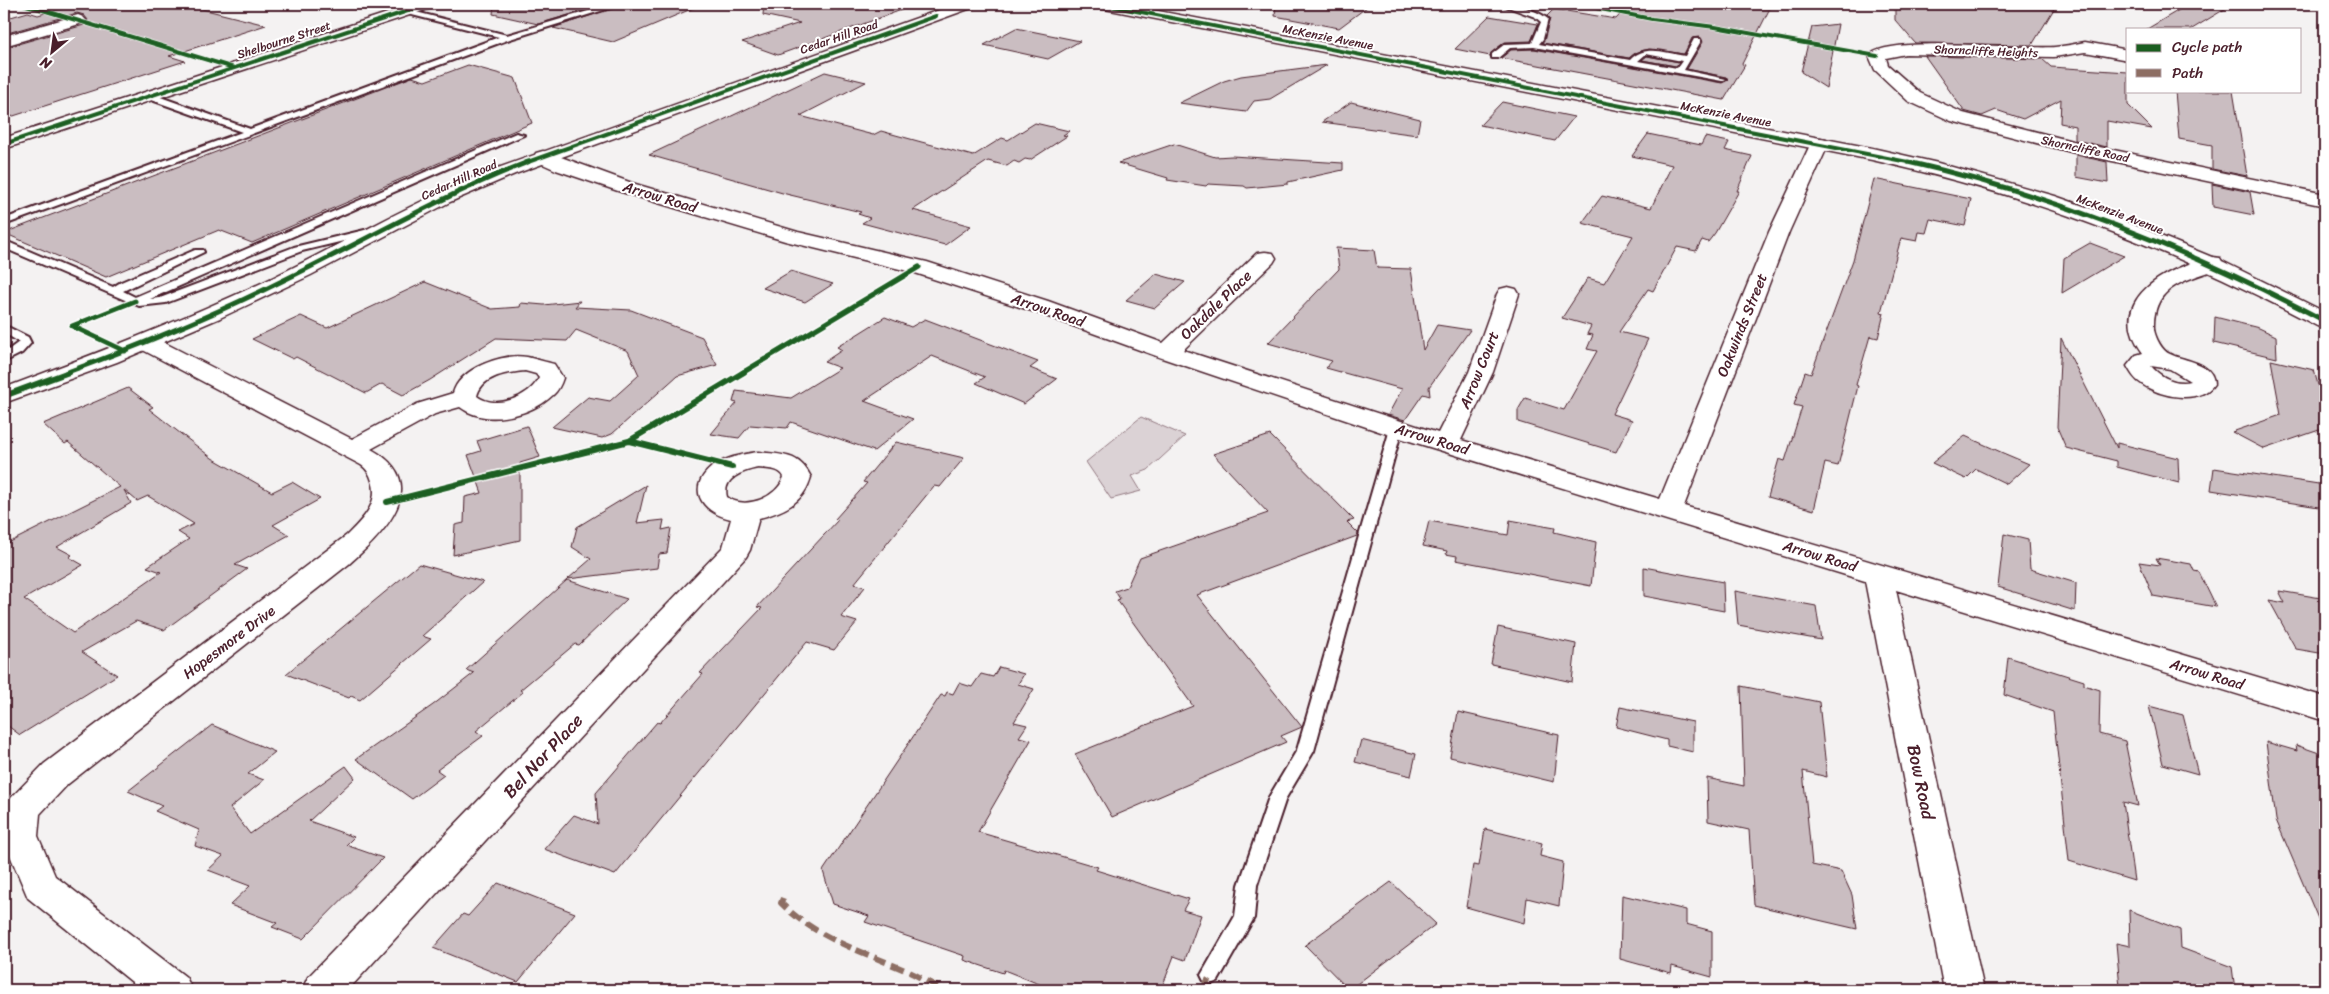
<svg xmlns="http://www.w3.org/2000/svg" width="2329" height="994" font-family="Sriracha,sans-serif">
<rect width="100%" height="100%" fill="#f4f2f2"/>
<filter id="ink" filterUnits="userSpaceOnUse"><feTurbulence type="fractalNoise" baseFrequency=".02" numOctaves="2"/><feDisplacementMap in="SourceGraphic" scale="10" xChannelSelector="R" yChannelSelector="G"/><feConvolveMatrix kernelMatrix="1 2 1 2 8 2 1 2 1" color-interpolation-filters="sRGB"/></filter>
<g filter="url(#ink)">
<path fill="#dbd2d5" stroke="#927880" d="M 1141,417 L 1185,436 L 1148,470 L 1132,476 L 1141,491 L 1111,499 L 1086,462 Z"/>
<path fill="#cabdc1" stroke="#4a1f2b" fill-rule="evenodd" d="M 79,4 L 182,4 L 266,25 L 169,56 L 185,61 L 4,119 L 4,48 L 84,25 L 88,20 L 84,15 L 77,13 L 4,34 L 4,19 L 28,12 L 38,15 Z
M 494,4 L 606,4 L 538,24 L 493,14 Z
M 625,4 L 703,4 L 613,42 L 553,28 Z
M 764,4 L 906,4 L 907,8 L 778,55 L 742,42 L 800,23 L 763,15 Z
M 1276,4 L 1371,4 L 1339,28 L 1275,16 Z
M 1630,4 L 1699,4 L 1717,7 L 1770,8 L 1742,64 L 1745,65 L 1724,100 L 1501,58 L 1511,50 L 1534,49 L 1722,83 L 1728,80 L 1726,77 L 1687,69 L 1703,42 L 1700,37 L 1692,38 L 1684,54 L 1649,49 L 1635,53 L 1629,58 L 1542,43 L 1550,19 L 1547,16 L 1554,9 L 1616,19 Z
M 1895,4 L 2057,4 L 2032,45 L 1915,43 L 1895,20 Z
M 2189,4 L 2233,4 L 2192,29 L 2147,29 Z
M 1489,16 L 1538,24 L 1531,41 L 1505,42 L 1491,53 L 1490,56 L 1455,49 Z
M 1838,24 L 1826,88 L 1801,72 L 1812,27 Z
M 1016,28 L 1080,41 L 1048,59 L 984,45 Z
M 1647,56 L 1679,62 L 1676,66 L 1642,60 Z
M 1925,56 L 2042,59 L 2051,67 L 2128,72 L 2128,105 L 2152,129 L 2107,121 L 2107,147 L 2075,140 L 2075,126 L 2060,123 L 2061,99 L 2023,119 L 1996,110 L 1982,116 L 1964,111 Z
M 468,65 L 515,78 L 532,123 L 252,243 L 219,230 L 106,277 L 4,233 L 412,77 L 425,81 Z
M 1327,65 L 1270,99 L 1254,101 L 1246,112 L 1179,103 L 1224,81 L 1241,76 Z
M 825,72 L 866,82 L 800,116 L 873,135 L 881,131 L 973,156 L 1002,138 L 1008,140 L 1035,123 L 1069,131 L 1063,135 L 1067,136 L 1030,160 L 1025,159 L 1019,163 L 1014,161 L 1007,166 L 988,161 L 913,210 L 971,226 L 945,245 L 862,223 L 870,218 L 858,214 L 861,212 L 786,194 L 649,155 Z
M 2175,91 L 2233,91 L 2247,176 L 2212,169 L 2212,145 L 2179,139 Z
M 1351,102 L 1420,119 L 1417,135 L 1322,122 Z
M 1502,102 L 1574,117 L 1555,141 L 1480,125 Z
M 1648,134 L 1701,145 L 1705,137 L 1729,142 L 1725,150 L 1752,156 L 1737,191 L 1739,191 L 1715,233 L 1708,242 L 1702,240 L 1696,251 L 1677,247 L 1653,291 L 1648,289 L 1619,332 L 1648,339 L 1612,414 L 1632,420 L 1616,452 L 1518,422 L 1518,410 L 1525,398 L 1564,410 L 1597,351 L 1587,349 L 1593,335 L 1587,334 L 1591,326 L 1562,318 L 1588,278 L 1604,283 L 1633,236 L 1582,223 L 1602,196 L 1651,208 L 1672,165 L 1632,156 Z
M 1174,144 L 1215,157 L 1232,156 L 1343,163 L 1343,170 L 1288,182 L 1288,184 L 1247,188 L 1244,186 L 1208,184 L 1206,186 L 1167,180 L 1168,178 L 1118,163 Z
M 2076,155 L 2107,162 L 2108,183 L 2076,177 Z
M 1874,179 L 1971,199 L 1965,226 L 1930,219 L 1926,233 L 1919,232 L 1917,241 L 1901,238 L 1881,312 L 1884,313 L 1878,338 L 1870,336 L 1856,385 L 1858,386 L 1838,466 L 1825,463 L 1814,510 L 1768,497 L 1779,459 L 1785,461 L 1802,407 L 1794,405 L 1805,372 L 1811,374 L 1853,260 Z
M 2212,184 L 2250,192 L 2254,215 L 2213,207 Z
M 2090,243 L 2124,256 L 2062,293 L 2064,258 Z
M 1336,248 L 1374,250 L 1377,268 L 1411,269 L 1423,350 L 1437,325 L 1470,330 L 1429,387 L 1430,396 L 1423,394 L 1405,420 L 1388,415 L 1402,389 L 1326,368 L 1332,361 L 1268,343 L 1339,269 Z
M 791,271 L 833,284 L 805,302 L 763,288 Z
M 1156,274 L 1185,282 L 1155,308 L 1126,300 Z
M 425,282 L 492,309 L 520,307 L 521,303 L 544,305 L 580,301 L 575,307 L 631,310 L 702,337 L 717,365 L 677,376 L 612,434 L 602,438 L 552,427 L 588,397 L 610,401 L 639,375 L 628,351 L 576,330 L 567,341 L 496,338 L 430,380 L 403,395 L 382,384 L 366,393 L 296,357 L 293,359 L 252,339 L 301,316 L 327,328 Z
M 885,317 L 911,327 L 925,319 L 1038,362 L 1030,368 L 1057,379 L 1024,404 L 976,383 L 985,377 L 932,356 L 864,401 L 913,419 L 874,451 L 791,422 L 787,428 L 750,425 L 739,438 L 711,434 L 737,403 L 733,402 L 736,391 L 791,398 L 840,368 L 824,362 L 842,350 L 837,347 Z
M 2215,317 L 2259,328 L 2276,336 L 2277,358 L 2214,343 Z
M 2061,338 L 2117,448 L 2117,443 L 2178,458 L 2179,483 L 2117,467 L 2117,461 L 2066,448 L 2057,427 Z
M 2271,360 L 2314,370 L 2318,385 L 2325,387 L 2325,428 L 2264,449 L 2232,432 L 2281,415 Z
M 128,388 L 153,407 L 149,409 L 212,458 L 272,492 L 292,482 L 320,499 L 273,525 L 289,535 L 235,565 L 247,569 L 164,630 L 136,621 L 82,652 L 117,675 L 20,735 L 4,723 L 4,545 L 120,487 L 68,442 L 65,444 L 43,424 ZM 124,490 L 137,501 L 148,496 L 194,524 L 178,532 L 189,539 L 147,567 L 161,572 L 73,633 L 24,599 L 83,565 L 69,557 L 72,555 L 57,547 L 131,503 Z
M 527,426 L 540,457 L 520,463 L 520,540 L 453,555 L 455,525 L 464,523 L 465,497 L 482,493 L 468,455 L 481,451 L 477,441 Z
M 1270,435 L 1354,520 L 1347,522 L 1358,533 L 1357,536 L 1197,595 L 1302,727 L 1281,736 L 1286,742 L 1112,817 L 1075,754 L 1193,706 L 1117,600 L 1120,599 L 1115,591 L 1127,587 L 1140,558 L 1268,513 L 1213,454 Z
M 1965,436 L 2003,453 L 2029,464 L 2007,484 L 1976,469 L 1966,479 L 1932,463 Z
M 896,442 L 964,458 L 940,487 L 934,486 L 854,584 L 865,587 L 841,617 L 857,622 L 834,650 L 807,642 L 615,875 L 544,849 L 574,815 L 598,824 L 596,793 L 657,722 L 660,723 L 703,674 L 700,673 L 762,608 L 757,607 L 838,520 L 835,519 L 867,483 L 863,482 Z
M 2214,468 L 2325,485 L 2325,508 L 2211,490 Z
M 646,485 L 637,523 L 664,520 L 662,530 L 671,528 L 667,553 L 659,554 L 657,568 L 568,579 L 591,559 L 572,547 L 577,527 Z
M 1510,520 L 1555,528 L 1554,532 L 1596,542 L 1591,586 L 1456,560 L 1457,556 L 1446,554 L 1447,551 L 1423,546 L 1429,521 L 1508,535 Z
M 2004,534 L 2028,540 L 2030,569 L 2076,583 L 2075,611 L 1998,587 Z
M 2156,558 L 2191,564 L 2194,571 L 2199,572 L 2216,607 L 2153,596 L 2139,562 L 2160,565 Z
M 419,564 L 483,582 L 422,636 L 431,639 L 360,700 L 351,696 L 349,698 L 286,674 Z
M 1644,567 L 1723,582 L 1724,611 L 1644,596 Z
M 567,580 L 627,599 L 579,645 L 575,644 L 520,690 L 523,692 L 476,731 L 483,736 L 437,770 L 444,775 L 412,799 L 356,759 L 433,705 L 474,673 L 466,670 Z
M 1735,591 L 1816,606 L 1821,640 L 1738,625 Z
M 2279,591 L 2321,598 L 2325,605 L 2325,654 L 2296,649 L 2269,600 L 2285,603 Z
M 1498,627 L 1576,644 L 1572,682 L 1491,664 Z
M 2008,657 L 2084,681 L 2084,685 L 2100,690 L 2099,734 L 2125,741 L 2138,806 L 2123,802 L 2134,881 L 2069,861 L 2053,712 L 2004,695 Z
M 999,667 L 1024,674 L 1018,684 L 1034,689 L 1014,722 L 1027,725 L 1019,737 L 1031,740 L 978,832 L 1098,867 L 1096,870 L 1189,899 L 1183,910 L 1201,915 L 1185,960 L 1174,956 L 1161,990 L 1054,990 L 1004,970 L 1003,973 L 964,960 L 965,956 L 865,922 L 869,916 L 833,904 L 823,871 L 941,695 L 945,696 L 947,692 L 953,694 L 959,683 L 972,687 L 981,674 L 993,677 Z
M 1741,686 L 1819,702 L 1827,777 L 1803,771 L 1812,865 L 1841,871 L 1852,895 L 1857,929 L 1754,905 L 1749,830 L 1708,821 L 1707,778 L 1744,786 Z
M 2149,706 L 2183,715 L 2198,774 L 2163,764 Z
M 1620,707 L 1693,722 L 1693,752 L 1667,746 L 1667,740 L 1616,727 Z
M 1458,712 L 1559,735 L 1554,782 L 1450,757 Z
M 212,725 L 275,752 L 248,774 L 264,780 L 230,808 L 250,834 L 346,766 L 355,778 L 309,821 L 354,837 L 346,845 L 383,858 L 303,939 L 272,927 L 277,923 L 230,905 L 250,886 L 208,870 L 223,856 L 195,846 L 199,830 L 155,811 L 162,806 L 128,791 Z
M 1361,740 L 1416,754 L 1411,776 L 1355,762 Z
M 2266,742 L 2297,751 L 2296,745 L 2325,755 L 2325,935 L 2276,820 Z
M 1485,829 L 1542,843 L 1540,856 L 1563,862 L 1559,906 L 1527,898 L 1524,923 L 1466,907 L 1473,865 L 1479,866 Z
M 1391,882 L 1436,924 L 1349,990 L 1305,945 Z
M 498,883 L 575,913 L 518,982 L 433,948 L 463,914 L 468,916 Z
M 1622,895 L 1686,910 L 1686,924 L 1712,931 L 1712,977 L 1672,966 L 1671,973 L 1620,959 Z
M 2129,910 L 2180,930 L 2181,948 L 2232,967 L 2235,990 L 2129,990 L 2120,987 L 2116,943 L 2130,946 Z"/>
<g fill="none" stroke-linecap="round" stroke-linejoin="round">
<defs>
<path id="lane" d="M 612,4 L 623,4 L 510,39 L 4,225 L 4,219 L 242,132 L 146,98 L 146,94 L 152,94 L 250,129 L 499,37 L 404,13 L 404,9 L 507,35 Z
M 1500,4 C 1515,4 1535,9 1548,19 L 1543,39 L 1539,44 L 1630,60 C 1645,44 1665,53 1685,56 L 1694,39 L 1700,39 L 1701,41 L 1684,70 L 1726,79 L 1722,81 L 1534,47 L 1510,48 L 1498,58 L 1492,58 L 1492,54 L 1505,44 L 1532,43 L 1541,22 L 1535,17 ZM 1646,54 L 1682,61 L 1677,68 L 1638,61 Z
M 516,133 L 524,135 L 150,299 L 160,298 L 294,247 L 373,228 L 378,231 L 377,233 L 302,251 L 166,303 L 139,306 L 4,248 L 4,241 L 8,242 L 113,287 L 121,282 L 195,250 L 203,250 L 204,252 L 123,291 L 135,297 Z
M 4,325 L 28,337 L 31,343 L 22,353 L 4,362 L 4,353 L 19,342 L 4,333 Z
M 1396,425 L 1402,429 L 1314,751 L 1286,798 L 1257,885 L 1254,918 L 1218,981 L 1211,984 L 1204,981 L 1201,975 L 1235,916 L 1239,885 L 1269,797 L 1297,750 L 1390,429 Z"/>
<path id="street" d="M 78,15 L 83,17 L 86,20 L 83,23 L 4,46 L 4,36 Z
M 2085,42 L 2128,50 L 2128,60 L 2085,52 L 2054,57 L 1906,54 L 1886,58 L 1888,65 L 1920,93 L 1963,113 L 2080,143 L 2325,194 L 2325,206 L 2079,154 L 1951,121 L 1908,101 L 1875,70 L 1869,56 C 1884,34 2023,50 2055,47 C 2065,46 2075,44 2085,42 Z
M 1820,138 L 1826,139 L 1829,143 L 1789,232 L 1684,506 L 2325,697 L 2325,721 L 1896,590 L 1984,990 L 1944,990 L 1865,581 L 1387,434 L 1159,357 L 1032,311 L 912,272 L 785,241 L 618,191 L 556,170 L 536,161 L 534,157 L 536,153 L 543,151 L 550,153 L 632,183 L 798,232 L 927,262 L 1048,301 L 1163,343 L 1257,253 L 1265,252 L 1273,253 L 1276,258 L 1273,263 L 1183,350 L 1438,433 L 1469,372 L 1497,294 L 1500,289 L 1508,287 L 1516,289 L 1519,294 L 1493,372 L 1461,440 L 1660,499 L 1769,232 L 1811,143 L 1814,139 Z
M 2212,257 L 2220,258 L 2223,263 L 2220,268 C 2186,281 2152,285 2154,329 C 2155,337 2162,351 2170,354 C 2184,361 2214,362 2214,384 C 2200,405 2160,397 2142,384 C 2135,380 2131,373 2127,366 L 2136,355 L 2143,353 C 2103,299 2167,268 2212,257 ZM 2151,366 L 2170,369 L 2190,381 C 2176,385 2160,377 2151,366 Z
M 147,336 L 155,338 L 352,439 L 417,404 L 453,393 C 460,368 502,353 527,357 C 536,359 545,362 554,364 L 563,378 C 561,384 558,391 553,395 C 531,416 486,427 460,407 L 435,414 L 371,449 C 434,483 384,534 349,564 L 68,784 L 40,814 L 38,836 L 55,876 L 186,977 L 192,990 L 142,990 L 28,898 L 4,841 L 4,821 L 5,809 L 10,799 L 44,764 L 347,535 C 362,520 380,503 372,481 C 370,474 367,469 361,465 L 139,348 L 135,343 L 139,338 ZM 525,371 L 536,374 L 539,378 C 529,398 495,410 477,396 C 482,376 506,373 525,371 Z
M 758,452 C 783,455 799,453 811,477 C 804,503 783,512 759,518 L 750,550 L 746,557 L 348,990 L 302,990 L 308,977 L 723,547 L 731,519 C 699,512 685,485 716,464 C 728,457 744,454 758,452 ZM 758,468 C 767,469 780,468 784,477 C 778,497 745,511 727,497 C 722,478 743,471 758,468 Z"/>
<path id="secondary" d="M 415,4 L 436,4 L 434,7 L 4,149 L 4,138 Z
M 956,4 L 976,4 L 974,7 L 515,174 L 450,202 L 311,275 L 220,318 L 117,362 L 4,403 L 4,388 C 95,354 186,319 274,277 C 343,243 410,204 481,174 Z
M 1093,4 L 1122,4 L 1872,148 L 1938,163 L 2055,196 L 2112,216 L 2224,262 L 2325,312 L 2325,328 L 2317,326 C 2171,248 2034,196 1872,160 L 1100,8 L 1095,7 Z"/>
</defs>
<use href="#lane" stroke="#4a1f2b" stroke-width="4"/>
<use href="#street" stroke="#4a1f2b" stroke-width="3"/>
<use href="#secondary" stroke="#4a1f2b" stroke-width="3"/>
<use href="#lane" fill="#fff" fill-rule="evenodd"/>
<use href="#street" fill="#fff" fill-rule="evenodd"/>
<use href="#secondary" fill="#fff" fill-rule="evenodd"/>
<path stroke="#8d6e63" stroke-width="6" stroke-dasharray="13 6" stroke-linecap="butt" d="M 783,898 L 781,903 C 817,939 862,951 907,971 C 920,976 931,985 945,990
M 1202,990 L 1211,975"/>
<defs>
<path id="cycleway-far2" d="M 23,4 L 234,68
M 1100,4 L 1913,163
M 1575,4 L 1652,19 L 1715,27 L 1877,56
M 4,144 L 429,4
M 525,163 L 936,16"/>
<path id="cycleway-far1" d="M 1908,162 C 2054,195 2192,251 2325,321
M 125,351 L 72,326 L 135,301
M 65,373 C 139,346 212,316 282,281 C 364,241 443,195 528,162
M 742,373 L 919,267"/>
<path id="cycleway" d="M 4,396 L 69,372
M 629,441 L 732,467
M 387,502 L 629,441 L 744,372"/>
</defs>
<use href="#cycleway-far2" stroke="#fff" stroke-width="5.5"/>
<use href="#cycleway-far1" stroke="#fff" stroke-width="8"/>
<use href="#cycleway" stroke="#fff" stroke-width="9"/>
<use href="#cycleway-far2" stroke="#1b5e20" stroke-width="4"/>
<use href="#cycleway-far1" stroke="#1b5e20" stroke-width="5"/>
<use href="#cycleway" stroke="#1b5e20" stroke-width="6"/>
</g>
</g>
<g text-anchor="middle" stroke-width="4" stroke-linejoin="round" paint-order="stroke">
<g font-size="12" fill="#4a1f2b" stroke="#fff">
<text transform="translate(839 37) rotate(-19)" y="4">Cedar Hill Road</text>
<text transform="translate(1328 37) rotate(11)" y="4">McKenzie Avenue</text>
<text transform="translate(284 40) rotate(-18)" y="4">Shelbourne Street</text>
<text transform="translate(1986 51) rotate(2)" y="4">Shorncliffe Heights</text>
<text transform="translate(1726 114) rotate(11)" y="4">McKenzie Avenue</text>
<text transform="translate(2085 149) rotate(12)" y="4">Shorncliffe Road</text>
<text transform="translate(459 180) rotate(-24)" y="4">Cedar Hill Road</text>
<text transform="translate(2120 214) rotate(21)" y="4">McKenzie Avenue</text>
</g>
<g font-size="15" fill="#4a1f2b" stroke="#fff">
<text transform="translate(660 197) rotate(17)" y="5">Arrow Road</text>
<text transform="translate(1216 305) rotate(-44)" y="5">Oakdale Place</text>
<text transform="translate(1048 310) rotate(19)" y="5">Arrow Road</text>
<text transform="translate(1742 325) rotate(-68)" y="5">Oakwinds Street</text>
<text transform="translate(1479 370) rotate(-68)" y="5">Arrow Court</text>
<text transform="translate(1432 439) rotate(17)" y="5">Arrow Road</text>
<text transform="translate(1820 556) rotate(17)" y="5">Arrow Road</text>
<text transform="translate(229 642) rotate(-37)" y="5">Hopesmore Drive</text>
<text transform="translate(2207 674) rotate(17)" y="5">Arrow Road</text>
</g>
<g font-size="18" fill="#4a1f2b" stroke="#fff">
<text transform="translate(543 756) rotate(-47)" y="6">Bel Nor Place</text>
<text transform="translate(1921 782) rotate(78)" y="6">Bow Road</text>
</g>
</g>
<rect width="2329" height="994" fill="none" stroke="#fff" stroke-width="20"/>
<rect x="10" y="10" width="2309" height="974" fill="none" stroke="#4a1f2b" stroke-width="2" filter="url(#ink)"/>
<rect x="2126" y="28" width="175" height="65" fill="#ffffff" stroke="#b7a5aa"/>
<rect x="2136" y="44" width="25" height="8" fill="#1b5e20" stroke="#b7a5aa"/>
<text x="2172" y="52" font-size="15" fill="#4a1f2b">Cycle path</text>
<rect x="2136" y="69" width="25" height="8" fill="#8d6e63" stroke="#b7a5aa"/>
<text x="2172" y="78" font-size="15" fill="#4a1f2b">Path</text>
<g transform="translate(52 52) rotate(209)" stroke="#ffffff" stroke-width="4" paint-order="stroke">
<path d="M0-4L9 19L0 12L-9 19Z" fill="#4a1f2b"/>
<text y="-8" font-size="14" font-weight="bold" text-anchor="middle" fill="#4a1f2b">N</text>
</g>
</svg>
